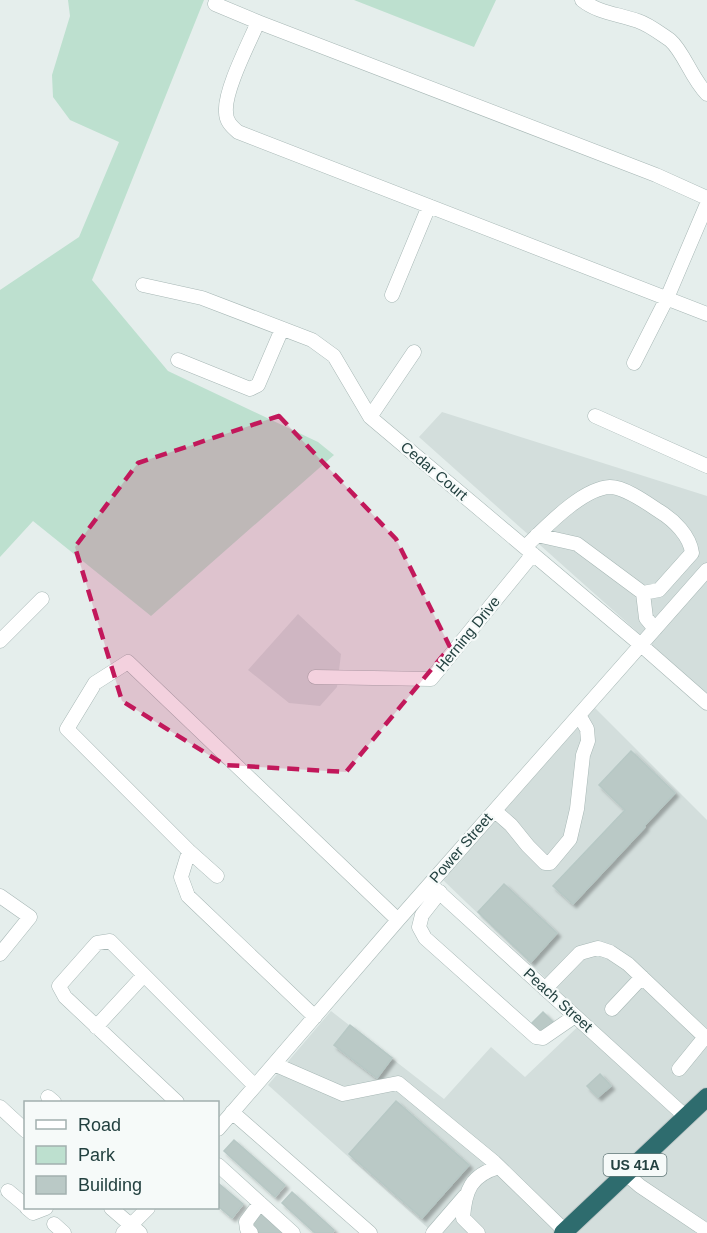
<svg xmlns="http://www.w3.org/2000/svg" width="707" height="1233" font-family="Arial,sans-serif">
<defs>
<filter id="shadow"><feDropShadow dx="3.5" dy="3.5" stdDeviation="1.5" flood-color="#0004"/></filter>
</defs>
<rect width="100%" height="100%" fill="#e5eeec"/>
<path fill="#d3dedc" d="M 442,412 L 707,496 L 707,694 L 419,437 Z
M 298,614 L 341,654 L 337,687 L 320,706 L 289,703 L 248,670 Z
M 595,708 L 707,820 L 707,1221 L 695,1233 L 425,1233 L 429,1229 L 268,1085 L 331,1011 L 444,1099 L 491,1047 L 525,1077 L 587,1018 L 443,880 Z"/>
<path fill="#bde0cf" d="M 68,0 L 204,0 L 92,280 L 168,371 L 318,442 L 334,455 L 151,616 L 33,521 L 0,557 L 0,290 L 79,237 L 119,142 L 70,120 L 53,97 L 52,75 L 70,16 Z
M 354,0 L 496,0 L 474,47 Z"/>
<path fill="#bac9c6" stroke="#b7c8c5" stroke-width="1.5" filter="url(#shadow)" d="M 631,751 L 675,793 L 644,826 L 645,827 L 573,904 L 553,886 L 625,810 L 599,785 Z
M 504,884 L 557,933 L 531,962 L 478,912 Z
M 543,1012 L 554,1023 L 542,1035 L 531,1024 Z
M 350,1025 L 392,1058 L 377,1078 L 334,1045 Z
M 600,1074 L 611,1086 L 598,1097 L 587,1086 Z
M 396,1101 L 469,1165 L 422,1218 L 349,1154 Z
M 234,1140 L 285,1185 L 275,1197 L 224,1151 Z
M 218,1183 L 243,1204 L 232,1218 L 218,1206 Z
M 292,1192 L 334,1230 L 332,1233 L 315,1233 L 282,1203 Z
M 263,1213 L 283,1233 L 259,1233 L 251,1225 Z"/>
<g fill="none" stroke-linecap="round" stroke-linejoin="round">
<defs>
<path id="minor" d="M 582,0 C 598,13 619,14 638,21 C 648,24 661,34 670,40 C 684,52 691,78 707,94
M 215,4 L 258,22 L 656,175 L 707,198
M 258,22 C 249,43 224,91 226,112 C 226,121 231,126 238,132 L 707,314
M 143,285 L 202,298 L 312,340 L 334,356 L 370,417 L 641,645 L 707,703
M 392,295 L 429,206
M 178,360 L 250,389 L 258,385 L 282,329
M 634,363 L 667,298 L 707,204
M 595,416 L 707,466
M 370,417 L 414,352
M 525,547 C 545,528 582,488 610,487 C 625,487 647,503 659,511 C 674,520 690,536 692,553 L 659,590 L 643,593 L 577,544 L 537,535
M 643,593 L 646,618 L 655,629
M 0,641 L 42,599
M 315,677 L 431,679 L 533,554
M 495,811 L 511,825 L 528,846 L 545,863 L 550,863 L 570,839 L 577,809 L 583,755 L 588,741 L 587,729 L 579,715
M 189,851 L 181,877 L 188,896 L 315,1017
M 217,876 L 189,851 L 67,729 L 95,683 L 128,662 L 398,920
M 430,884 L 686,1117
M 440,892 L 422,915 L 419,927 L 425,938 L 536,1037 L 543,1038 L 575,1016
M 0,896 L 30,917 L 0,954
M 545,989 L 580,953 L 598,948 L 610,952 L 628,964 L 707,1039
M 612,1009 L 642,977
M 96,1027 L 144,975
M 274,1064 L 343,1094 L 398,1083 L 494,1162 L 565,1231
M 679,1069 L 705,1037
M 48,1097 L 54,1102
M 177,1102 L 65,997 L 59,986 L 97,943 L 110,941 L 255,1086
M 0,1107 L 26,1131
M 232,1112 L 370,1233
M 218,1129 L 398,920 L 707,570
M 218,1165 L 293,1233
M 626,1174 L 640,1186 L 707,1231
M 8,1191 L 26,1206
M 27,1208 L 33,1213 L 46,1208
M 111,1208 L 140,1233
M 54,1224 L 64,1233
M 123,1233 L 148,1208
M 251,1233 L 247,1229 L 246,1222 L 260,1203
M 433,1233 L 465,1196
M 478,1233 L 463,1218 C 465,1190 471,1175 499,1167"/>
<path id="highway" d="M 563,1233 L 707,1097"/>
</defs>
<use href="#minor" stroke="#a7b7b5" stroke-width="15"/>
<use href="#highway" stroke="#c1caca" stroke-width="20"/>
<use href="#minor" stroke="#fff" stroke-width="14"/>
<use href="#highway" stroke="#2e6c6e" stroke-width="18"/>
</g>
<path fill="#c2185b" fill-opacity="0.2" stroke="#c2185b" stroke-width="4.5" stroke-dasharray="12 8" stroke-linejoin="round" d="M 279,416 L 396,539 L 450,647 L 346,772 L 225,765 L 122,701 L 75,547 L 138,463 Z"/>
<g text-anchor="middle" stroke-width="4.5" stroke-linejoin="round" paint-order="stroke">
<rect fill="#f6faf9" stroke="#627878" stroke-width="1.5" x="603.5" y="1154" width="63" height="22" rx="4.5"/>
<g font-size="14" font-weight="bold" fill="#234140">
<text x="635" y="1170">US 41A</text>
</g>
<g font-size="15" fill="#234140" stroke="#f6faf9">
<text transform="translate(434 471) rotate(40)" y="5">Cedar Court</text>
<text transform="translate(468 634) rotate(-51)" y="5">Herning Drive</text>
<text transform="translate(461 848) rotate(-49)" y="5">Power Street</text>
<text transform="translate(558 1000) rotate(42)" y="5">Peach Street</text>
</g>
</g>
<rect x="24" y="1101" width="195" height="108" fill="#f6faf9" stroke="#a2b0af" stroke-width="1.5"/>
<rect x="36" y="1120" width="30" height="9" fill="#ffffff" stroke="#a2b0af" stroke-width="1.5"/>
<text x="78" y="1131" font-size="18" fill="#234140">Road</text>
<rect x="36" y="1146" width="30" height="18" fill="#bde0cf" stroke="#a2b0af" stroke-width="1.5"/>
<text x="78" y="1161" font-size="18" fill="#234140">Park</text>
<rect x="36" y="1176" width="30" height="18" fill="#bac9c6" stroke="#a2b0af" stroke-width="1.5"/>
<text x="78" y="1191" font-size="18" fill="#234140">Building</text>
</svg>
